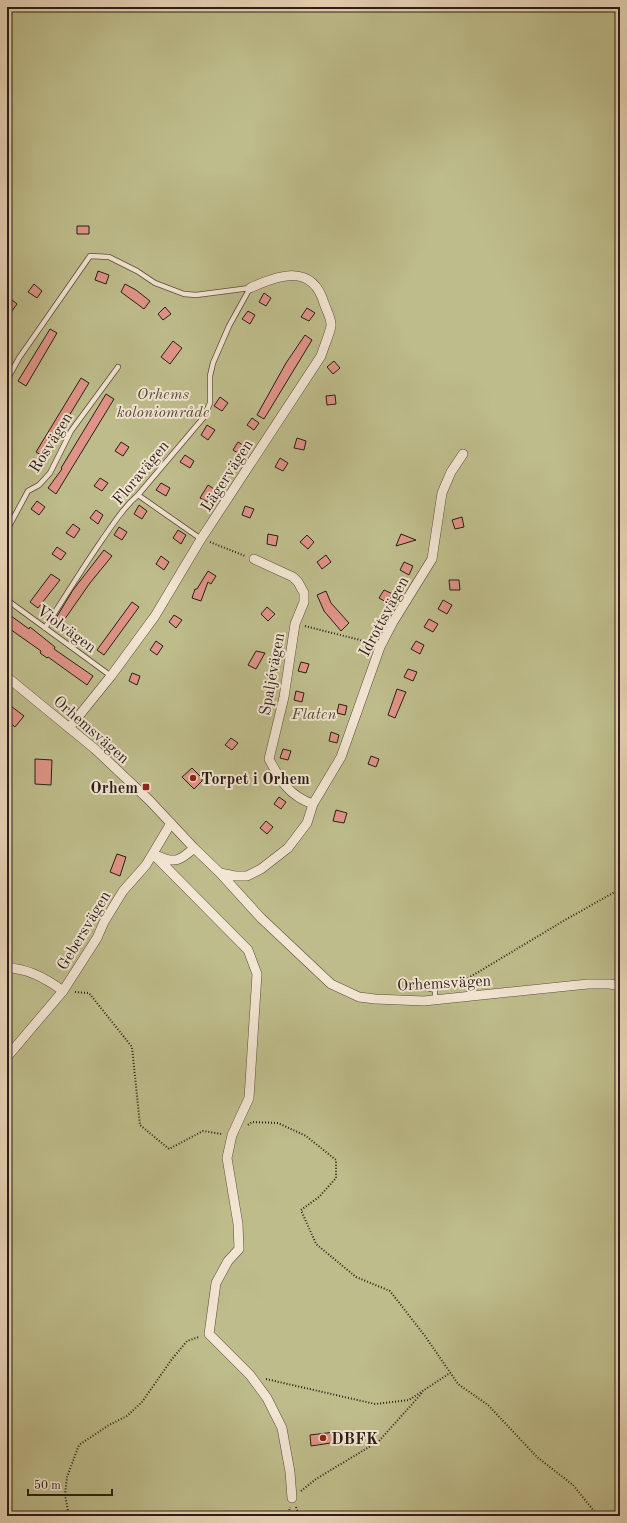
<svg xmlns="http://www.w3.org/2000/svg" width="627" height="1523" font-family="'Old Standard TT',serif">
<rect width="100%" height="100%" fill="#ebd7ba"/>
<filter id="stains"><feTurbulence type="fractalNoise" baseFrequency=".005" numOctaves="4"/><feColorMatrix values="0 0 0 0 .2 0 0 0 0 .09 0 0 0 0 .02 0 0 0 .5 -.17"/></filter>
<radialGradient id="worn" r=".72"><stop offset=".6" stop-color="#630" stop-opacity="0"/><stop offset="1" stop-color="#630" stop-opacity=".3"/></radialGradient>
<path fill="#bebc8b" stroke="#746c50" d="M 7,7 L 620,7 L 620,1516 L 7,1516 Z"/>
<path fill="#df9487" stroke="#2a1c16" d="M 77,226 L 89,226 L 89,234 L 77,234 Z
M 98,271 L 109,275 L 106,284 L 95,280 Z
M 34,284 L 42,291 L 37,298 L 28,292 Z
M 125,284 L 136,290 L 150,301 L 144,309 L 121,292 Z
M 264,293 L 271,298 L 266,306 L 259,302 Z
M 7,296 L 17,304 L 7,318 Z
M 165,307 L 171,314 L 163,320 L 158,314 Z
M 307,308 L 315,313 L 309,321 L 301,317 Z
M 248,311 L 255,315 L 250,324 L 242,319 Z
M 50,329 L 57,333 L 26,386 L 18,381 Z
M 305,335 L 312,340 L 264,419 L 257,415 L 286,363 Z
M 173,341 L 182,348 L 170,364 L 161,357 Z
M 334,361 L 340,368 L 333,374 L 327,367 Z
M 81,378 L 89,383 L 44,457 L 36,452 Z
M 106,394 L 114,399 L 56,494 L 48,488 L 62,469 L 61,468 Z
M 335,395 L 336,404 L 327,405 L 326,396 Z
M 220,397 L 228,403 L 222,411 L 214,406 Z
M 252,418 L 259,423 L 254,430 L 247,425 Z
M 207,425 L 215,430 L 208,440 L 201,435 Z
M 297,438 L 306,441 L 304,450 L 294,448 Z
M 121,442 L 129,447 L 123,456 L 115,451 Z
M 238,442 L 246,447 L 241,455 L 233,450 Z
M 185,455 L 194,461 L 190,468 L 180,462 Z
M 280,458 L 288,463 L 283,471 L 275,467 Z
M 100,478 L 108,483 L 102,491 L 94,486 Z
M 161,483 L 170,488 L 166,496 L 156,490 Z
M 208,485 L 217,491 L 208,502 L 200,498 Z
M 37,501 L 45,507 L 39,515 L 31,509 Z
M 139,505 L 147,511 L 142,519 L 134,514 Z
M 245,506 L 254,509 L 250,518 L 242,515 Z
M 96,510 L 103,515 L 98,524 L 90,518 Z
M 462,517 L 464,527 L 455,529 L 452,520 Z
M 73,524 L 80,529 L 74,538 L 66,533 Z
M 119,527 L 127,532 L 122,540 L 114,535 Z
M 178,530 L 186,535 L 181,544 L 173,538 Z
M 268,534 L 278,536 L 276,546 L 267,544 Z
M 401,534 L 416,540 L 396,546 Z
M 307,535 L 314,542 L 308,549 L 300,542 Z
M 57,547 L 66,553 L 61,560 L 52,554 Z
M 104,550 L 112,556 L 90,583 L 62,623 L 56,618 L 73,590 Z
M 326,555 L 331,562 L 322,569 L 317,562 Z
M 161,556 L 169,562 L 164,570 L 156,564 Z
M 404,562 L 413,566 L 409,575 L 400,570 Z
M 208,571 L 216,576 L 211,584 L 208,582 L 201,601 L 192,598 L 195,589 L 197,589 Z
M 51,574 L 60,580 L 38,608 L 30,602 Z
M 449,580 L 459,580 L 460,590 L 450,590 Z
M 384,590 L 393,594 L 388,603 L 379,598 Z
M 326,591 L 331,603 L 349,623 L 341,631 L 324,611 L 317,595 Z
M 443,600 L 452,605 L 447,614 L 438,609 Z
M 132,602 L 139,607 L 104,655 L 97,650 Z
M 267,607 L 275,614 L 268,621 L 261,614 Z
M 7,613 L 29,629 L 30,627 L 55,647 L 54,649 L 93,676 L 87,685 L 48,657 L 47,658 L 40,653 L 41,651 L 7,627 Z
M 174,615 L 182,620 L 176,628 L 169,622 Z
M 429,619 L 438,624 L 433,632 L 424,627 Z
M 156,641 L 163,646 L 157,655 L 150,650 Z
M 416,641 L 424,645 L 420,654 L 411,649 Z
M 256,651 L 265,653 L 256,669 L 248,665 Z
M 301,662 L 309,664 L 306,673 L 298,671 Z
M 408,669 L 417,672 L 413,681 L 404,677 Z
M 132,673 L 140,676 L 137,685 L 129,681 Z
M 397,689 L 406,692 L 395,718 L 388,715 Z
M 296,691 L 304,693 L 302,702 L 294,700 Z
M 7,703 L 24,716 L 15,727 L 7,720 Z
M 339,704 L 347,706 L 345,715 L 337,713 Z
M 331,732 L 339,735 L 337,743 L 329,741 Z
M 231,738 L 238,743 L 232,750 L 225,745 Z
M 283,749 L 291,751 L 288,760 L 280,758 Z
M 371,756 L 379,759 L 376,767 L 368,764 Z
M 35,759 L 52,760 L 51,785 L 35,784 Z
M 192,768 L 202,778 L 202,781 L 194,789 L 182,777 Z
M 279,797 L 286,802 L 281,809 L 274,804 Z
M 336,810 L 347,813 L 344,823 L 333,821 Z
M 266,821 L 273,827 L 267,834 L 260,828 Z
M 117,854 L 126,857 L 120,876 L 110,872 Z
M 335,1432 L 337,1442 L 311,1446 L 310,1435 Z"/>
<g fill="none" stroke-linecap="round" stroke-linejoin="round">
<defs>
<path id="service" d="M 7,380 L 19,358 L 90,256 L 109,257 L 137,271 L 155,283 L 184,294 L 196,295 L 250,288 L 229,326 L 213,363 L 210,376 L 210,403 L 204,417 L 138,495 C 124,507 113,524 102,540 C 82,569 64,598 45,628
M 138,495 L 201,539
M 7,530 L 28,491 L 39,485 L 50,473 L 71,431 L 118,367
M 7,600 L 111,676
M 414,984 L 435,990 L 435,1000"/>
<path id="minor" d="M 254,559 L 293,577 L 298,582 L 304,593 L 304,602 L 295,624 L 284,697 L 269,759 C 280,780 289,796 313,804
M 7,677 L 95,749 L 150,801 L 194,848 L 220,873 L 261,918 L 331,984 L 359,997 L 375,999 L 424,1001 L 588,984 L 610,984 L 620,986
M 69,728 L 111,676 L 155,616 L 201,539 L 321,356 C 324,346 329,336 331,326 C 332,320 326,309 324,303 C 312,263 279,275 250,288
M 153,854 L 248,950 L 257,974 L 249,1098 L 232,1135 L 227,1158 L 238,1224 L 239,1249 L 228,1261 L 216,1283 L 209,1334 L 250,1375 L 267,1398 L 282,1428 L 290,1472 L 292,1498
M 158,856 C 175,864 181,860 194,848
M 220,873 L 235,876 L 247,876 L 261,869 L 288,848 L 307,823 L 313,804 L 341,757 L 380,647 L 393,622 L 432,559 L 442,493 L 451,472 L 463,454
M 7,968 C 28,968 47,979 63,991
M 7,1057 L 63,991 L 97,938 L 104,922 L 123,891 L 146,865 L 171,823"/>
</defs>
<use href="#service" stroke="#5a4b3f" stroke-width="6"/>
<use href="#minor" stroke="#5a4b3f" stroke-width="10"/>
<path stroke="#2a1c16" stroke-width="2" stroke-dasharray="1 2" stroke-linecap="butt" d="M 210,542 L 245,556
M 305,626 L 360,640 L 372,644
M 455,989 L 455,986 L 565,920 L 620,889
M 75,992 L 89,993 L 132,1047 L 140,1125 L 169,1149 L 203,1131 L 222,1134
M 248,1125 L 252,1122 L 278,1123 L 306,1136 L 336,1160 L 336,1178 L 319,1197 L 301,1210 L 316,1244 L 356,1277 L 390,1291 L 425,1336 L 458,1384 L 488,1405 L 537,1457 L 573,1485 L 598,1516
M 266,1379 L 375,1404 L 409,1400 L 450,1373
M 301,1491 L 316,1479 L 379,1441 L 422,1393
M 296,1507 L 299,1516
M 69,1516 L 65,1495 L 67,1477 L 79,1445 L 109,1425 L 127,1416 L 142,1402 L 172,1359 L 187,1341 L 199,1337
M 288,1516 L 290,1507"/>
<use href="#service" stroke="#f2e5d2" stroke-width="4.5"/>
<use href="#minor" stroke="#f2e5d2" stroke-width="9"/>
</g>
<g fill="#8f2418" stroke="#f2e5d2" stroke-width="1.5">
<circle cx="193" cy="778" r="4"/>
<rect x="142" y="783" width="8" height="8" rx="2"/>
<circle cx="323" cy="1438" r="4"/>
</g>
<g text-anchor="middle" stroke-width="4" stroke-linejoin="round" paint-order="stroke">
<g font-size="16" font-style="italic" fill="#564c39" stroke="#f2e5d2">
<text x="163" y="399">Orhems<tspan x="163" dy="18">koloniområde</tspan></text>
<text x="314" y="719">Flaten</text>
</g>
<g font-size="16" fill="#2a1c16" stroke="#f2e5d2">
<text transform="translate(50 442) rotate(-58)" y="6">Rosvägen</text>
<text transform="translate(140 472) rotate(-50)" y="6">Floravägen</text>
<text transform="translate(226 475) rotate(-57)" y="6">Lägervägen</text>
<text transform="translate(383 616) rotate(-62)" y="6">Idrottsvägen</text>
<text transform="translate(67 628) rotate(36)" y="6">Violvägen</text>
<text transform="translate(271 674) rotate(-80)" y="6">Spaljévägen</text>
<text transform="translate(92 729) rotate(41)" y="6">Orhemsvägen</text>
<text transform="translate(83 930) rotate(-59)" y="6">Gebersvägen</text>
<text transform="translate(444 982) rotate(-3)" y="6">Orhemsvägen</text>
</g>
<g font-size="16" font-weight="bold" fill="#2a1c16" stroke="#f2e5d2" text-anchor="start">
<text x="201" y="784">Torpet i Orhem</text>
<text x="138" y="793" text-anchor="end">Orhem</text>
<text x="331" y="1444">DBFK</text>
</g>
</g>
<rect width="627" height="1523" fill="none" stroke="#ebd7ba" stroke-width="24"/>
<rect x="8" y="8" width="611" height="1507" fill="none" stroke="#2a1c16" stroke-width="2"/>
<rect x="12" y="12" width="603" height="1499" fill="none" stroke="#2a1c16"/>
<path d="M28 1489v6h84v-6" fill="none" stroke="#2a1c16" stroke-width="2"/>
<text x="34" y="1489" font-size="12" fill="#2a1c16" stroke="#f2e5d2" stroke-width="3" paint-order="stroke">50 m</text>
<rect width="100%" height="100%" filter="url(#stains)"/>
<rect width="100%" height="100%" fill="url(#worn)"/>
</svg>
